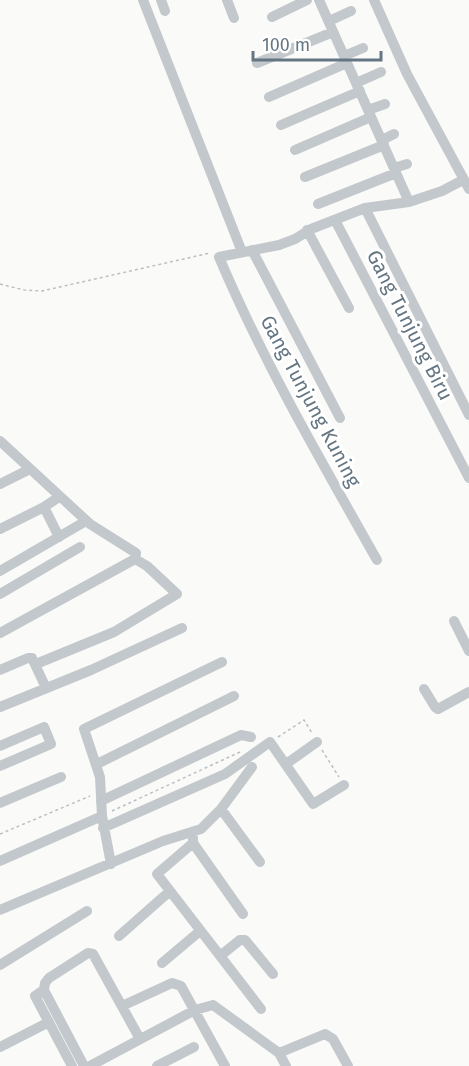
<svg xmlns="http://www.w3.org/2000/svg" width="469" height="1066" font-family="'Fira Sans',sans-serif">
<rect width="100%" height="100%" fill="#fafaf8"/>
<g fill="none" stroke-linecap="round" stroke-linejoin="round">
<path stroke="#bbbfc2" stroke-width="1.5" stroke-dasharray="3 3" stroke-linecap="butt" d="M 0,284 L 24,290 L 42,291 L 210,253
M 278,737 L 304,720 L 312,733
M 322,750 L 339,777
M 112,811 L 240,752
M 0,834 L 90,796"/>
<path stroke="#c3c8cc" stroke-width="10" d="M 143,0 L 242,252
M 161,0 L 165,11
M 227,0 L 234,18
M 319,0 L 409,202
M 374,0 L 407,74 L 469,189
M 272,17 L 307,0
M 329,21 L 351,11
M 344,56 L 363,48
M 257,63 L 333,32
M 356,83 L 381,72
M 269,97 L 347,63
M 368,110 L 385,104
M 281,125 L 360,91
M 382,140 L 394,134
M 295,150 L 371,117
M 394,168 L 407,164
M 305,177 L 384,145
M 318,204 L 396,173
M 365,208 L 469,415
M 335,220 L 469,478
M 307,230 L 349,308
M 252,250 L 340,418
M 0,441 L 90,524 L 136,553 L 135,559 L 147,566 L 177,594 L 114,632 L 36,664
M 0,484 L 30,469
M 44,507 L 59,537
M 0,529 L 44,507 L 59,497
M 377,560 C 321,461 263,361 219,257 L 279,245 L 295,239 L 311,229 L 365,208 L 409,202 L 442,191 L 463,180
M 0,571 L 86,521
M 0,594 L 80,547
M 454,621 L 469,651
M 0,633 L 135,559
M 0,670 L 28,658 L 32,658 L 46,688
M 424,689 L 435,707 L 438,709 L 469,692
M 0,707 L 91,670 L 182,628
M 0,746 L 44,727 L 51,744 L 0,766
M 97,764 L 234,696
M 286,764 L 317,742
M 101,801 L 241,735 L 251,737
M 0,803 L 61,777
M 221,809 L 260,862
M 103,828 L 225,774 L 270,742 L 313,804 L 344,785
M 193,837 L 193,843 L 243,914
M 193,843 L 157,874 L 261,1009
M 0,861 L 102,816
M 111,864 L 102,816 L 100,777 L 84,729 L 222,662
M 0,910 L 163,841 L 201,829 L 221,809 L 252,767
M 119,936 L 170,891
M 220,956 L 240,940 L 245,940 L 273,974
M 162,963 L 200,931
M 0,965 L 87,911
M 44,990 L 35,996 L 72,1066
M 122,1006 L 172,983 L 181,986 L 225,1066
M 0,1047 L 49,1022
M 279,1053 L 325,1034 L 333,1039 L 348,1066
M 84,1066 L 44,990 L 45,983 L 49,978 L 88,953 L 93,954 L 140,1039
M 90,1066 L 195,1010 L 213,1005 L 279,1053 L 286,1066
M 157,1066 L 194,1047"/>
</g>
<g text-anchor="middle" stroke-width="6" stroke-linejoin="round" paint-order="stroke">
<g font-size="20" fill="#657683" stroke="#fff">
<text transform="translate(410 325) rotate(63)" y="7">Gang Tunjung Biru</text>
<text transform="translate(311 401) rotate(62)" y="7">Gang Tunjung Kuning</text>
</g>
</g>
<path d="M253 51v9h128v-9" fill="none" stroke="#657683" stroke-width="3"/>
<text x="262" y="51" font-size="18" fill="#657683" stroke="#ffffff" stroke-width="4.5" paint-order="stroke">100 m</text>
</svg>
